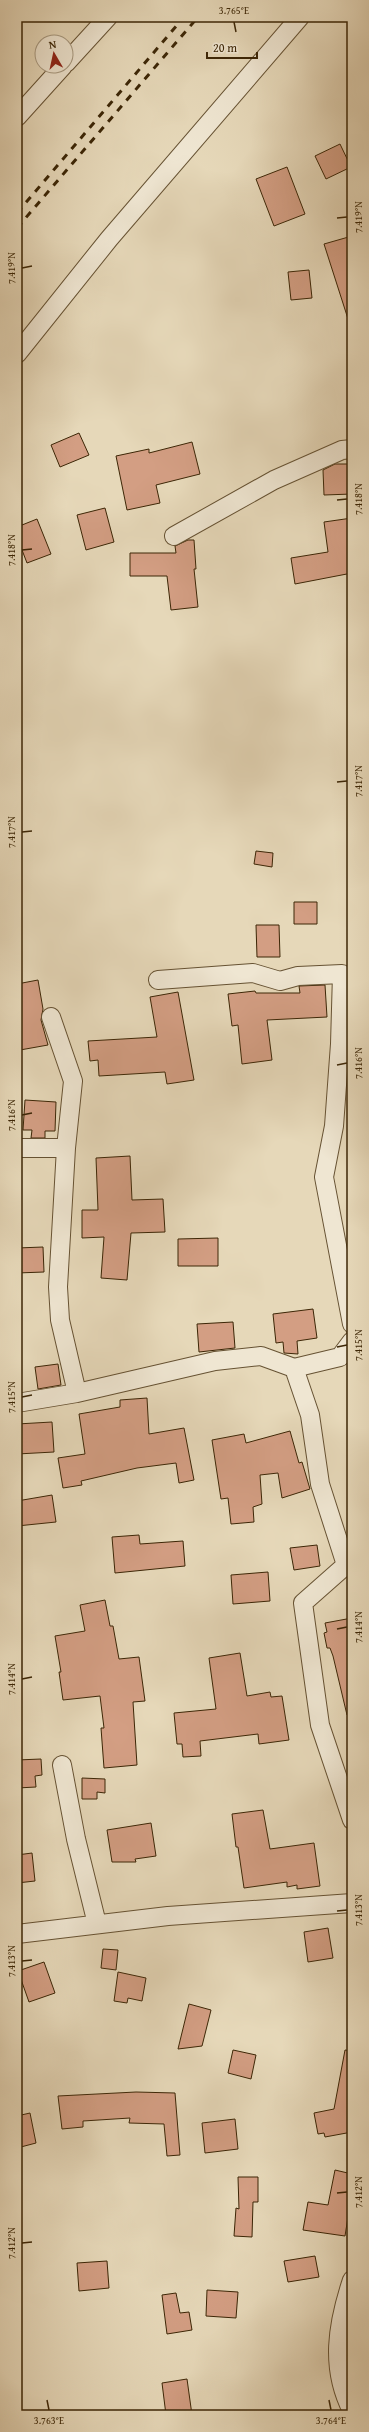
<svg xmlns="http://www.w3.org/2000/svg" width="369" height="2432" font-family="'Gentium Book Plus',serif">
<rect width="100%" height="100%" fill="#e6d8b9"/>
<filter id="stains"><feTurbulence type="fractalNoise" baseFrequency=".005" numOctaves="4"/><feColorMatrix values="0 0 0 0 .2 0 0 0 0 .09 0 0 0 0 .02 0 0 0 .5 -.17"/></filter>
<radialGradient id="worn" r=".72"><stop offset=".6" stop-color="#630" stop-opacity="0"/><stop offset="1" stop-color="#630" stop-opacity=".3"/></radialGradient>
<path fill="#d39e83" stroke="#3c2606" d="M 340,144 L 351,167 L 326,179 L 315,156 Z
M 287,167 L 305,214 L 274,226 L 256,179 Z
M 352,236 L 352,322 L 349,322 L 324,244 Z
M 309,270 L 312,298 L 291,300 L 288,272 Z
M 79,433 L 89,455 L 60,467 L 51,445 Z
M 192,442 L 200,474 L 156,485 L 160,503 L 127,510 L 116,456 L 149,449 L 149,453 Z
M 335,464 L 352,464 L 352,494 L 324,495 L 323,470 Z
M 105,508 L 114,542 L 86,550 L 77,515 Z
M 352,518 L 352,573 L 295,584 L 291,558 L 328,552 L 324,522 Z
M 37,519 L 51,554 L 27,563 L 17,537 L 17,527 Z
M 188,540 L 194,540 L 196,569 L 194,569 L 198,607 L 171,610 L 167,576 L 130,576 L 130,553 L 176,553 L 175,546 Z
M 256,851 L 273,853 L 272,867 L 254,864 Z
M 294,902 L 317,902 L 317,924 L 294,924 Z
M 256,925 L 279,925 L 280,957 L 257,957 Z
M 38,980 L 43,1009 L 41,1020 L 48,1045 L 20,1050 L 17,1034 L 17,984 Z
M 325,985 L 327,1017 L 267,1020 L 272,1060 L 242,1064 L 238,1025 L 232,1026 L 228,994 L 255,991 L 256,993 L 300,993 L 299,986 Z
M 178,992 L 194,1080 L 167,1084 L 165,1072 L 99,1076 L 98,1060 L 90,1061 L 88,1041 L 157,1037 L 150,997 Z
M 25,1100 L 56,1102 L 55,1131 L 45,1131 L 45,1138 L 31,1138 L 32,1130 L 23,1130 Z
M 130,1156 L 132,1200 L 163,1199 L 165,1232 L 131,1233 L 127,1280 L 101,1278 L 104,1237 L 82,1238 L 82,1210 L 98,1210 L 96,1158 Z
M 218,1238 L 218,1266 L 178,1266 L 178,1239 Z
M 43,1247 L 44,1272 L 17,1273 L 17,1248 Z
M 313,1309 L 317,1338 L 297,1341 L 298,1354 L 284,1353 L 283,1342 L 276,1343 L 273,1314 Z
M 233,1322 L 235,1348 L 199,1352 L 197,1324 Z
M 58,1364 L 61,1385 L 38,1389 L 35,1367 Z
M 147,1398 L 149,1434 L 184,1428 L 194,1480 L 179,1483 L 176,1463 L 137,1468 L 81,1481 L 82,1485 L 63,1488 L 58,1458 L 85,1454 L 79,1414 L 120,1407 L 120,1400 Z
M 52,1422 L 54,1452 L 17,1454 L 17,1424 Z
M 290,1431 L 299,1463 L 302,1462 L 310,1489 L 282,1498 L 278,1473 L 260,1475 L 262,1504 L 253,1507 L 254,1522 L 231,1524 L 228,1498 L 221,1499 L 212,1440 L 244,1434 L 246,1443 Z
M 52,1495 L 56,1522 L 17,1526 L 17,1501 Z
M 139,1535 L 140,1544 L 183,1541 L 185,1566 L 115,1573 L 112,1537 Z
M 317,1545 L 320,1566 L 294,1570 L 290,1548 Z
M 268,1572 L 270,1601 L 233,1604 L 231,1575 Z
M 105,1600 L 110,1626 L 113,1626 L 119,1659 L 139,1657 L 145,1701 L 133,1702 L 137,1765 L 104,1768 L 101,1728 L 104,1728 L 100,1696 L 63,1700 L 59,1672 L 61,1672 L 55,1636 L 85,1631 L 80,1605 Z
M 352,1618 L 352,1714 L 347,1715 L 333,1656 L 330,1648 L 327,1648 L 324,1633 L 327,1632 L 325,1623 Z
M 240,1653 L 247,1696 L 270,1692 L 271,1697 L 282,1696 L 289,1740 L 259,1744 L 258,1734 L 200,1741 L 201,1756 L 183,1757 L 182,1744 L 177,1744 L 174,1713 L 216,1709 L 209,1658 Z
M 41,1759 L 42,1775 L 35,1776 L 36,1787 L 17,1788 L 17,1760 Z
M 82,1778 L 105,1779 L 105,1793 L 97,1792 L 97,1799 L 82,1799 Z
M 263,1810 L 270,1849 L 314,1843 L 320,1886 L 297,1889 L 297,1885 L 287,1887 L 287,1882 L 244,1888 L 238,1847 L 236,1847 L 232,1814 Z
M 151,1823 L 156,1856 L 135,1859 L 136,1862 L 112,1862 L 107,1830 Z
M 32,1853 L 35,1881 L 17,1883 L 17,1855 Z
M 328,1928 L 333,1958 L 308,1962 L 304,1932 Z
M 103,1949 L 118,1950 L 116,1970 L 101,1968 Z
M 44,1962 L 55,1993 L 29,2002 L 18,1971 Z
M 118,1972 L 146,1978 L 142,2001 L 128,1998 L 127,2003 L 114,2001 Z
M 189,2004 L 211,2010 L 202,2046 L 178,2049 Z
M 233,2050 L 256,2055 L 251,2079 L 228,2073 Z
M 345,2050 L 352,2051 L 352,2132 L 325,2137 L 324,2133 L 318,2134 L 314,2113 L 334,2109 Z
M 136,2092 L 175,2093 L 180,2155 L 167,2156 L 164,2124 L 129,2123 L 130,2118 L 83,2121 L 83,2127 L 62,2129 L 58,2096 Z
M 30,2113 L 36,2143 L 17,2148 L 17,2116 Z
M 235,2119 L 238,2149 L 205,2153 L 202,2123 Z
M 335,2170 L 352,2174 L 352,2192 L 345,2236 L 303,2230 L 308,2202 L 328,2205 Z
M 238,2177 L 258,2177 L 258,2202 L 253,2202 L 252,2237 L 234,2236 L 236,2208 L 239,2209 Z
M 315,2256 L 319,2277 L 288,2282 L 284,2261 Z
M 107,2261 L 109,2288 L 79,2291 L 77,2263 Z
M 207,2290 L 238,2292 L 236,2318 L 206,2316 Z
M 176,2293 L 180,2313 L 189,2312 L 192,2330 L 167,2334 L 162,2295 Z
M 187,2379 L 192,2415 L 166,2415 L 162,2383 Z"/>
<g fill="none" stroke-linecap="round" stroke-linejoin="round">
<defs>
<path id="minor" d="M 66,63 L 108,17
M 17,117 L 63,66
M 17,354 L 109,239 L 300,17
M 174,536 L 274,480 L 342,450 L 352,449
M 158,980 L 253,973 L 280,981 L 298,976 L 342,974 L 340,1044 L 334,1126 L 324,1177 L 352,1324
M 51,1017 L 73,1081 L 66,1148 L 58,1287 L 60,1320 L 77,1393
M 17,1148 L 66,1148
M 294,1368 L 340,1357 L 352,1341
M 17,1403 L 77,1393 L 215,1361 L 261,1356 L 294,1368 L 310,1415 L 320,1484 L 346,1565
M 352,1566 L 346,1565 L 303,1603 L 320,1725 L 352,1820
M 62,1765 L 76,1839 L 97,1924
M 17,1934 L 168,1916 L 352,1903
M 352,2280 C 337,2325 330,2368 352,2411"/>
</defs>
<use href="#minor" stroke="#665233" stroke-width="20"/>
<use href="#minor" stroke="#efe6d2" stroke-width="18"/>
<path stroke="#3c2606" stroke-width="3" stroke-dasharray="7 7" stroke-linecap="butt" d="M 17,213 L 184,17
M 17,228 L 198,17"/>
</g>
<path fill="none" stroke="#3c2606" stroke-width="1.5" d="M 234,22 L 236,32M 337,218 L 347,217M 22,268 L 32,266M 337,500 L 347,499M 22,550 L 32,549M 337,782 L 347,781M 22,832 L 32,831M 337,1065 L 347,1063M 22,1115 L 32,1113M 337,1347 L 347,1345M 22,1397 L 32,1395M 337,1629 L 347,1627M 22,1679 L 32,1677M 337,1911 L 347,1910M 22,1961 L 32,1960M 337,2193 L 347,2192M 22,2243 L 32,2242M 47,2400 L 49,2410M 329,2400 L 331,2410"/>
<rect width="369" height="2432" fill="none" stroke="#e6d8b9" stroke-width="44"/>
<g transform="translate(54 54) rotate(351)"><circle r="19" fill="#efe6d2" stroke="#a79980"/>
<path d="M0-3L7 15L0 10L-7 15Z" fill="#8f2418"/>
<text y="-6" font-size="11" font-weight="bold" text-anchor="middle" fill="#3c2606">N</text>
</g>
<path d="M207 52v6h50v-6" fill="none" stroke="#3c2606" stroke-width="2"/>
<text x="213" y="52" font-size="12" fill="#3c2606" stroke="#efe6d2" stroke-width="3" paint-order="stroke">20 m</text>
<rect x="22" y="22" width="325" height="2388" fill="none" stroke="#3c2606" stroke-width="1.5"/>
<g font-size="10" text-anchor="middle" fill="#3c2606">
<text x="234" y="14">3.765°E</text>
<text transform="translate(358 217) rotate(-90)" y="4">7.419°N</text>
<text transform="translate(11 268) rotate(-90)" y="4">7.419°N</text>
<text transform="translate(358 499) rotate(-90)" y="4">7.418°N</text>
<text transform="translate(11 550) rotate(-90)" y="4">7.418°N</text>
<text transform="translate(358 781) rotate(-90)" y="4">7.417°N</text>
<text transform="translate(11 832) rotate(-90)" y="4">7.417°N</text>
<text transform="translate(358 1063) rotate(-90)" y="4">7.416°N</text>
<text transform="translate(11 1115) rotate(-90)" y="4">7.416°N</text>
<text transform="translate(358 1345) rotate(-90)" y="4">7.415°N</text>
<text transform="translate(11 1397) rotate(-90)" y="4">7.415°N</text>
<text transform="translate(358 1627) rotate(-90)" y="4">7.414°N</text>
<text transform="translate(11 1679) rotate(-90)" y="4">7.414°N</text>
<text transform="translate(358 1910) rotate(-90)" y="4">7.413°N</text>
<text transform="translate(11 1961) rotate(-90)" y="4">7.413°N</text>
<text transform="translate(358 2192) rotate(-90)" y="4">7.412°N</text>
<text transform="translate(11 2243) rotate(-90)" y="4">7.412°N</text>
<text x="49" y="2424">3.763°E</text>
<text x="331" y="2424">3.764°E</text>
</g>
<rect width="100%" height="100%" filter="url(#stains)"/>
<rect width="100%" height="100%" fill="url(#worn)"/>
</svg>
